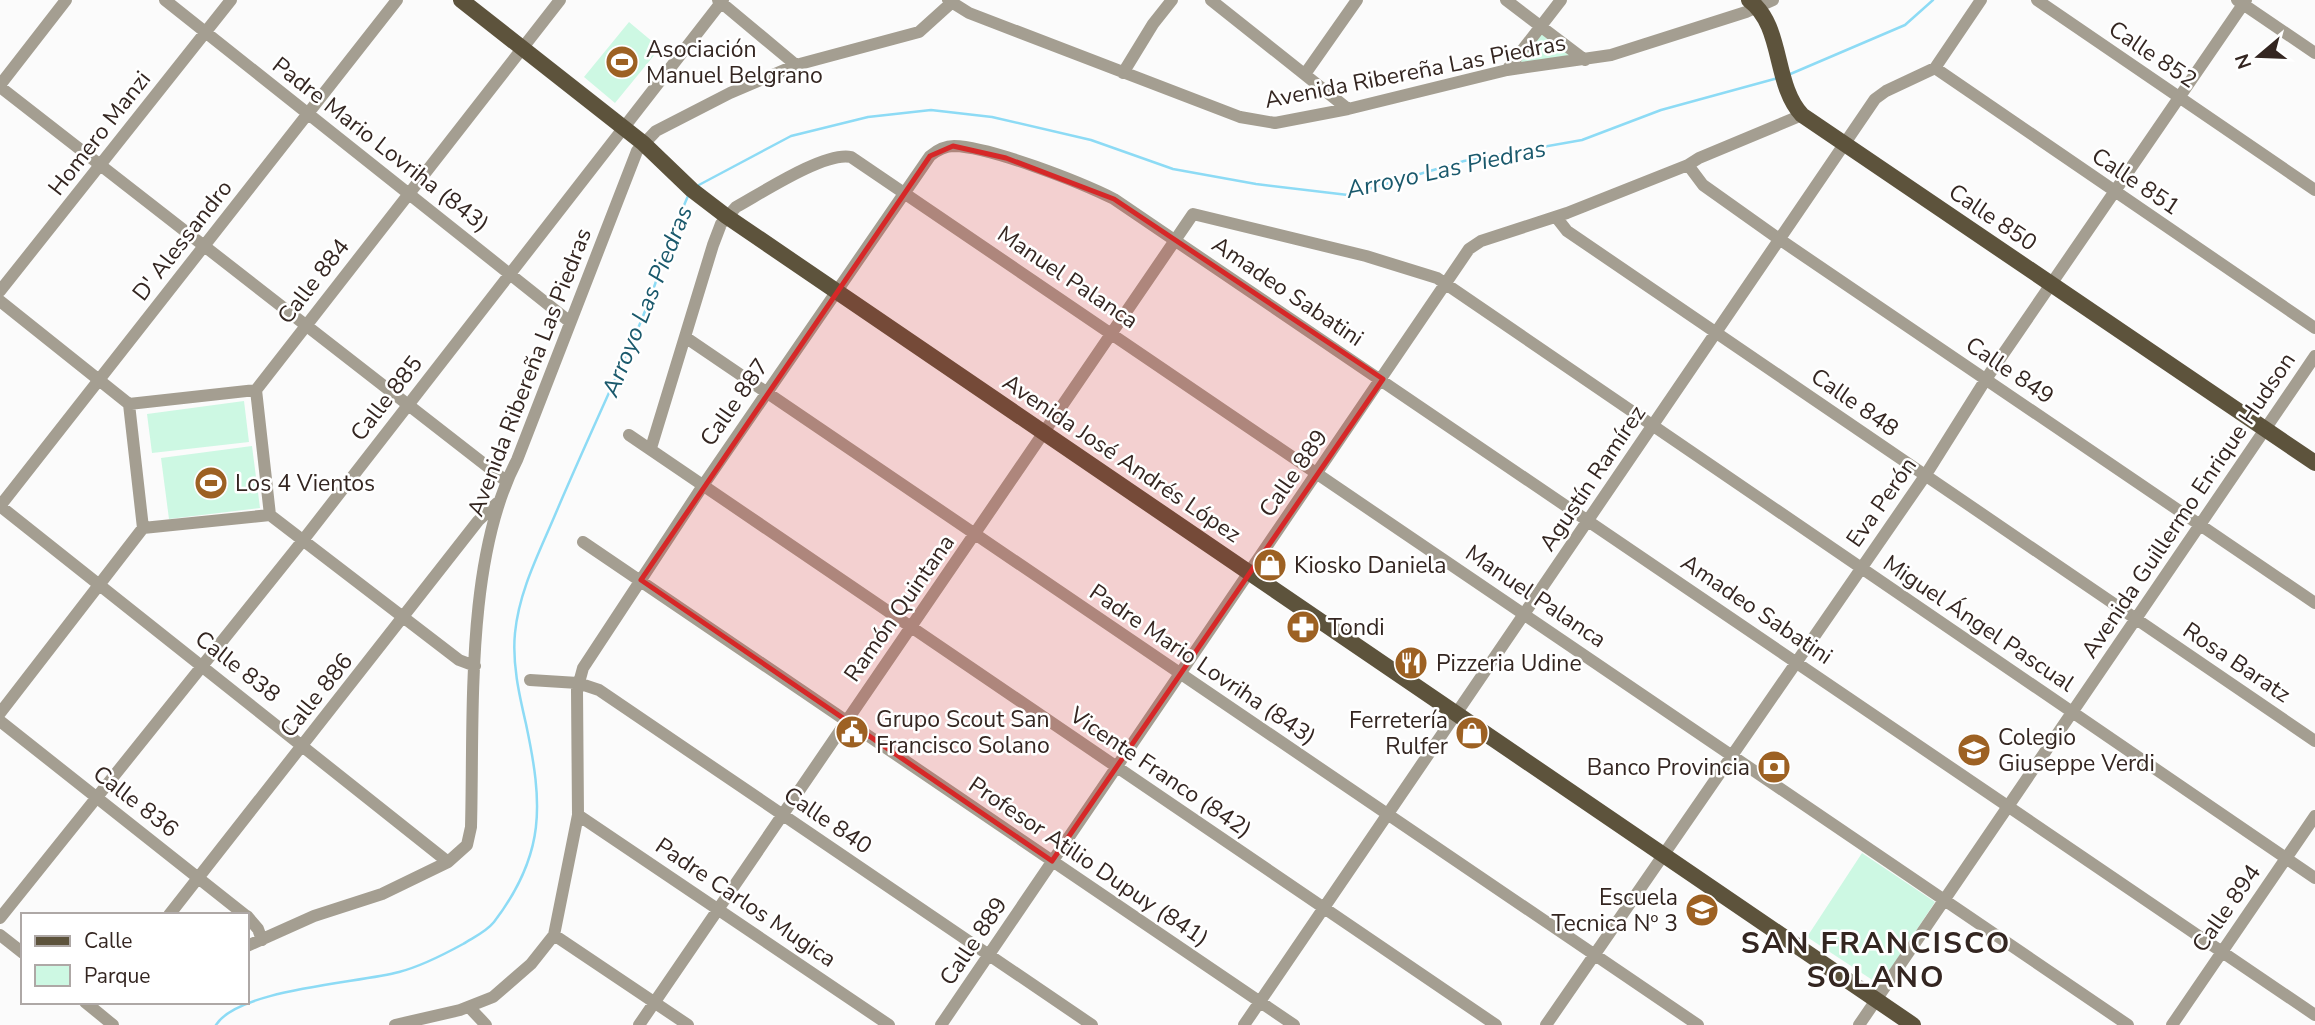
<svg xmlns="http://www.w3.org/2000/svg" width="2315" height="1025" font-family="'Nunito Sans',sans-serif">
<rect width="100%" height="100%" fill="#fbfbfb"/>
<path fill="#cdf8e3" d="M 629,22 L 660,48 L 615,103 L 584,77 Z
M 1540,33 L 1570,56 L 1515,64 Z
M 244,401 L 249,442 L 152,453 L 147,414 Z
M 252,446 L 260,508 L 169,519 L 161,458 Z
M 1862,853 L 1935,902 L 1880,985 L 1807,937 Z"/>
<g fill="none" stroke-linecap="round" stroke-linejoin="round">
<path stroke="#8ddbf5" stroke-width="2.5" d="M 1788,75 L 1905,25 L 1933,0
M 697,186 L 791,136 L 868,117 L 931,110 L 992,117 L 1091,140 L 1173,169 L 1256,184 L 1348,195 L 1464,161 L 1582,140 L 1661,110 L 1778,78
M 216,1025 C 238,989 359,983 399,972 C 422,966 443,955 463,944 C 474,937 486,932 494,922 C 546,854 543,804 526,724 C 519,694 512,663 515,633 C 519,591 539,553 555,515 C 581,454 609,393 636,333 C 656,288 668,241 688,196"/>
<path stroke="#a49e91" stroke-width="12" d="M 165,0 L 570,322
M 718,0 L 796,65
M 948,0 L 969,13 L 1240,117 L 1275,123 L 1348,109 L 1507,70 L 1611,55 L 1746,12 L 1773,0
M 1211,0 L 1348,109
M 1506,0 L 1585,60
M 2037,0 L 2315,190
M 2237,0 L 2315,53
M 1935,68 L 2315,328
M 1507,70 L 1561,0
M 1123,73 L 1153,24 L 1172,0
M 1305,74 L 1357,0
M 0,85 L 66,0
M 0,87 L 506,481
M 1688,165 L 1703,185 L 1779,239 L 2315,603
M 1556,217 L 1567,231 L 2315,741
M 0,291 L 231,0
M 0,301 L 129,404
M 685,337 L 1698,1025
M 629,435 L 1496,1025
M 651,448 L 713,245 L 721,224 L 736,207 C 760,194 825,151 851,157 L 2128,1025
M 0,506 L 397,0
M 0,506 L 448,862
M 270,515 L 459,660 L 475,666
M 143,528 L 129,404 L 256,390 L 560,0
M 583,542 L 1294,1025
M 530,680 L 578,683 L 599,690 L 1092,1025
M 0,713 L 143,528 L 270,515 L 256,390
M 0,721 L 245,915
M 578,815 L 889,1025
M 169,915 L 478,521 L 497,503
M 247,916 L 258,929 L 262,940
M 0,918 L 304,539 L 723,0
M 0,935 L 23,953
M 554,935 L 688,1025
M 247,946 L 314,916 L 382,894 L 448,862 L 467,845 L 471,827 C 474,716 465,559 517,460 L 637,151 L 656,131 L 730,93 L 796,65 L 919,32 L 950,4
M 85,1002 L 113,1025
M 469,1007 L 486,1025
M 395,1025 L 460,1010 L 493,997 L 531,964 L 554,935 L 578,815 L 577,690 L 583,668 L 704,484 L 930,156 C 936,151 945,146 954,146 C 991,147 1080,182 1114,199 L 2315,1015
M 639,1025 L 1193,214 L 1366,256 L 1437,278 L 2315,878
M 941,1025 L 1469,249 L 1481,241 L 1567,213 L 1688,165 L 1699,158 L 1802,115
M 1244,1025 L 1875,99 L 1886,91 L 1935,68 L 1981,0
M 1546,1025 L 1925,476 L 1986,379 L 2246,0
M 1859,1025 L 2315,356
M 2172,1025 L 2315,816"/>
<path stroke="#5d533c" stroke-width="16" d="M 461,0 L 643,143 L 692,190 L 726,216 L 1913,1025
M 1749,0 C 1784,26 1773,84 1802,115 L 2315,463"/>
</g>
<path fill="#d62828" fill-opacity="0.2" stroke="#d62828" stroke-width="5" stroke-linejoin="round" d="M 953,146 L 1006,158 L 1114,199 L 1383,379 L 1052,861 L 641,580 L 930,156 Z"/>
<defs>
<symbol id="stadium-disc" viewBox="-11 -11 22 22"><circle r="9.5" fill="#9d6123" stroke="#fff"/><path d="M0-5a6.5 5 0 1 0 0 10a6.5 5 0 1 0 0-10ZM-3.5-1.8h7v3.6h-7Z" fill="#fff"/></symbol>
<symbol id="shop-disc" viewBox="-11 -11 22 22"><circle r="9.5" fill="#9d6123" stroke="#fff"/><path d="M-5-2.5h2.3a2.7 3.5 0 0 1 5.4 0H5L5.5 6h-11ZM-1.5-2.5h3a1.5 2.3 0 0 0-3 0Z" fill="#fff"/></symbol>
<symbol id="pharmacy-disc" viewBox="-11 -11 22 22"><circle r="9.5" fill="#9d6123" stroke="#fff"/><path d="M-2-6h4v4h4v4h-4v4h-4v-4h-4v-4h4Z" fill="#fff"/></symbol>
<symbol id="restaurant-disc" viewBox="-11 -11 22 22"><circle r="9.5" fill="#9d6123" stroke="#fff"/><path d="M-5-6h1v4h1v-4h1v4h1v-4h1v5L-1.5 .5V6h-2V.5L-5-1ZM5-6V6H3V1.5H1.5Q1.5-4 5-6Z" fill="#fff"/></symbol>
<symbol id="civic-disc" viewBox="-11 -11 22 22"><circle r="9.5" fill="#9d6123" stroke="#fff"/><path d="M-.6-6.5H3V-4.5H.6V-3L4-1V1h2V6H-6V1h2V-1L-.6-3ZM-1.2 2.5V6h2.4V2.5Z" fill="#fff"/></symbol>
<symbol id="school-disc" viewBox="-11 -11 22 22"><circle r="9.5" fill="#9d6123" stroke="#fff"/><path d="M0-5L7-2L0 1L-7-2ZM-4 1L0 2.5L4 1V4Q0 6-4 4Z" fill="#fff"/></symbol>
<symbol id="bank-disc" viewBox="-11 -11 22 22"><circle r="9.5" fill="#9d6123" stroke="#fff"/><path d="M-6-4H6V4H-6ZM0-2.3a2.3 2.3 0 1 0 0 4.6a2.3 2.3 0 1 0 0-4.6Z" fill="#fff"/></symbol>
</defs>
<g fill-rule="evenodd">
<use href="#stadium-disc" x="603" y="43" width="38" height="38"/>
<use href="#stadium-disc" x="192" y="464" width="38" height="38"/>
<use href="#shop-disc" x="1251" y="546" width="38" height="38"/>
<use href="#pharmacy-disc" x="1284" y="608" width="38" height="38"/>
<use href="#restaurant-disc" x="1392" y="644" width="38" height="38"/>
<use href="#civic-disc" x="833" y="713" width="38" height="38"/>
<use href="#shop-disc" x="1453" y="714" width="38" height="38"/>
<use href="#school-disc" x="1955" y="731" width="38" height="38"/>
<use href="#bank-disc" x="1755" y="748" width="38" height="38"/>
<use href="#school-disc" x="1683" y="891" width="38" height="38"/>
</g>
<g text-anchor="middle" stroke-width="5" stroke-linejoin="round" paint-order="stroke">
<g font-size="23" fill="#342621" stroke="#fff" text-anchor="start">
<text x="646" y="57">Asociación<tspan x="646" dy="26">Manuel Belgrano</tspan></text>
<text x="235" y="491">Los 4 Vientos</text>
<text x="1294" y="573">Kiosko Daniela</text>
<text x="1328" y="635">Tondi</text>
<text x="1436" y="671">Pizzeria Udine</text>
<text x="876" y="727">Grupo Scout San<tspan x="876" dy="26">Francisco Solano</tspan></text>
<text x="1448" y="728" text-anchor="end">Ferretería<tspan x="1448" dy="26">Rulfer</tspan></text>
<text x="1998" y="745">Colegio<tspan x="1998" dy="26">Giuseppe Verdi</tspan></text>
<text x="1750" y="775" text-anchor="end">Banco Provincia</text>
<text x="1678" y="905" text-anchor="end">Escuela<tspan x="1678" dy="26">Tecnica Nº 3</tspan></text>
</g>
<g font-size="23" fill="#342621" stroke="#fff">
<text transform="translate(2153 54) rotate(34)" y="8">Calle 852</text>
<text transform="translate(1415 71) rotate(-11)" y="8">Avenida Ribereña Las Piedras</text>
<text transform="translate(99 133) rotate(-52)" y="8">Homero Manzi</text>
<text transform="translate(381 144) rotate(38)" y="8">Padre Mario Lovriha (843)</text>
<text transform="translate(2136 181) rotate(34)" y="8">Calle 851</text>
<text transform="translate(1993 217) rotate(34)" y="8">Calle 850</text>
<text transform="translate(182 240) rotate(-52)" y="8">D' Alessandro</text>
<text transform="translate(1068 277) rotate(34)" y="8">Manuel Palanca</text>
<text transform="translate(313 281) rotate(-52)" y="8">Calle 884</text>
<text transform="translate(1288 291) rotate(34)" y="8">Amadeo Sabatini</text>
<text transform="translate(2010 370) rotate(34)" y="8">Calle 849</text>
<text transform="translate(529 372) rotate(-69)" y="8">Avenida Ribereña Las Piedras</text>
<text transform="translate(386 398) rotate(-52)" y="8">Calle 885</text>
<text transform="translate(734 402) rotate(-55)" y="8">Calle 887</text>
<text transform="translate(1855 402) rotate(35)" y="8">Calle 848</text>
<text transform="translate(1122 458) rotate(34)" y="8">Avenida José Andrés López</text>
<text transform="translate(1293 473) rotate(-55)" y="8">Calle 889</text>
<text transform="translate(1592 478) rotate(-56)" y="8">Agustín Ramírez</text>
<text transform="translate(1881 502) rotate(-55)" y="8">Eva Perón</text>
<text transform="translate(2188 505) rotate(-56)" y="8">Avenida Guillermo Enrique Hudson</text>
<text transform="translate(1536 596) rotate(34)" y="8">Manuel Palanca</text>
<text transform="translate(899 608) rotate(-55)" y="8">Ramón Quintana</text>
<text transform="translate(1757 609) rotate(34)" y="8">Amadeo Sabatini</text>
<text transform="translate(1979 623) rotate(34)" y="8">Miguel Ángel Pascual</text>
<text transform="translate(2237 662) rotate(34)" y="8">Rosa Baratz</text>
<text transform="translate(1203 664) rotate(34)" y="8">Padre Mario Lovriha (843)</text>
<text transform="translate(238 666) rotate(38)" y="8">Calle 838</text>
<text transform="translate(316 695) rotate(-51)" y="8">Calle 886</text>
<text transform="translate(1161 772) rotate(34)" y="8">Vicente Franco (842)</text>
<text transform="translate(136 801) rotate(38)" y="8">Calle 836</text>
<text transform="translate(828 820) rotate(34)" y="8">Calle 840</text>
<text transform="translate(1089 861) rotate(34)" y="8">Profesor Atilio Dupuy (841)</text>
<text transform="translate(746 902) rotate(34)" y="8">Padre Carlos Mugica</text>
<text transform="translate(2226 908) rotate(-55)" y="8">Calle 894</text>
<text transform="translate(973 941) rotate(-56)" y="8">Calle 889</text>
</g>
<g font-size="24" font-style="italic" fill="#1a596c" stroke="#fff">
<text transform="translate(1446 169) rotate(-12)" y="8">Arroyo Las Piedras</text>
<text transform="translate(647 301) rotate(-68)" y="8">Arroyo Las Piedras</text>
</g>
<g font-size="30" font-weight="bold" letter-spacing="2" fill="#342621" stroke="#fff">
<text x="1876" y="953">SAN FRANCISCO<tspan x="1876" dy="34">SOLANO</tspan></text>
</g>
</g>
<rect x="21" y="913" width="228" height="91" fill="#ffffff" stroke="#aea8a6" stroke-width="2"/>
<rect x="35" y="936" width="35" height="10" fill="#5d533c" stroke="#aea8a6" stroke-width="2"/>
<text x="84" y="948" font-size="21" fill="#342621">Calle</text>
<rect x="35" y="965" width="35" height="21" fill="#cdf8e3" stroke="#aea8a6" stroke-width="2"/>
<text x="84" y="983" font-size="21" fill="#342621">Parque</text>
<g transform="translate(2259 56) rotate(251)" stroke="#ffffff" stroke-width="5" paint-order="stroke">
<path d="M0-5L12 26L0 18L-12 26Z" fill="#342621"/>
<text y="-10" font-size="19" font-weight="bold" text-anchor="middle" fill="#342621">N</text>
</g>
</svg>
